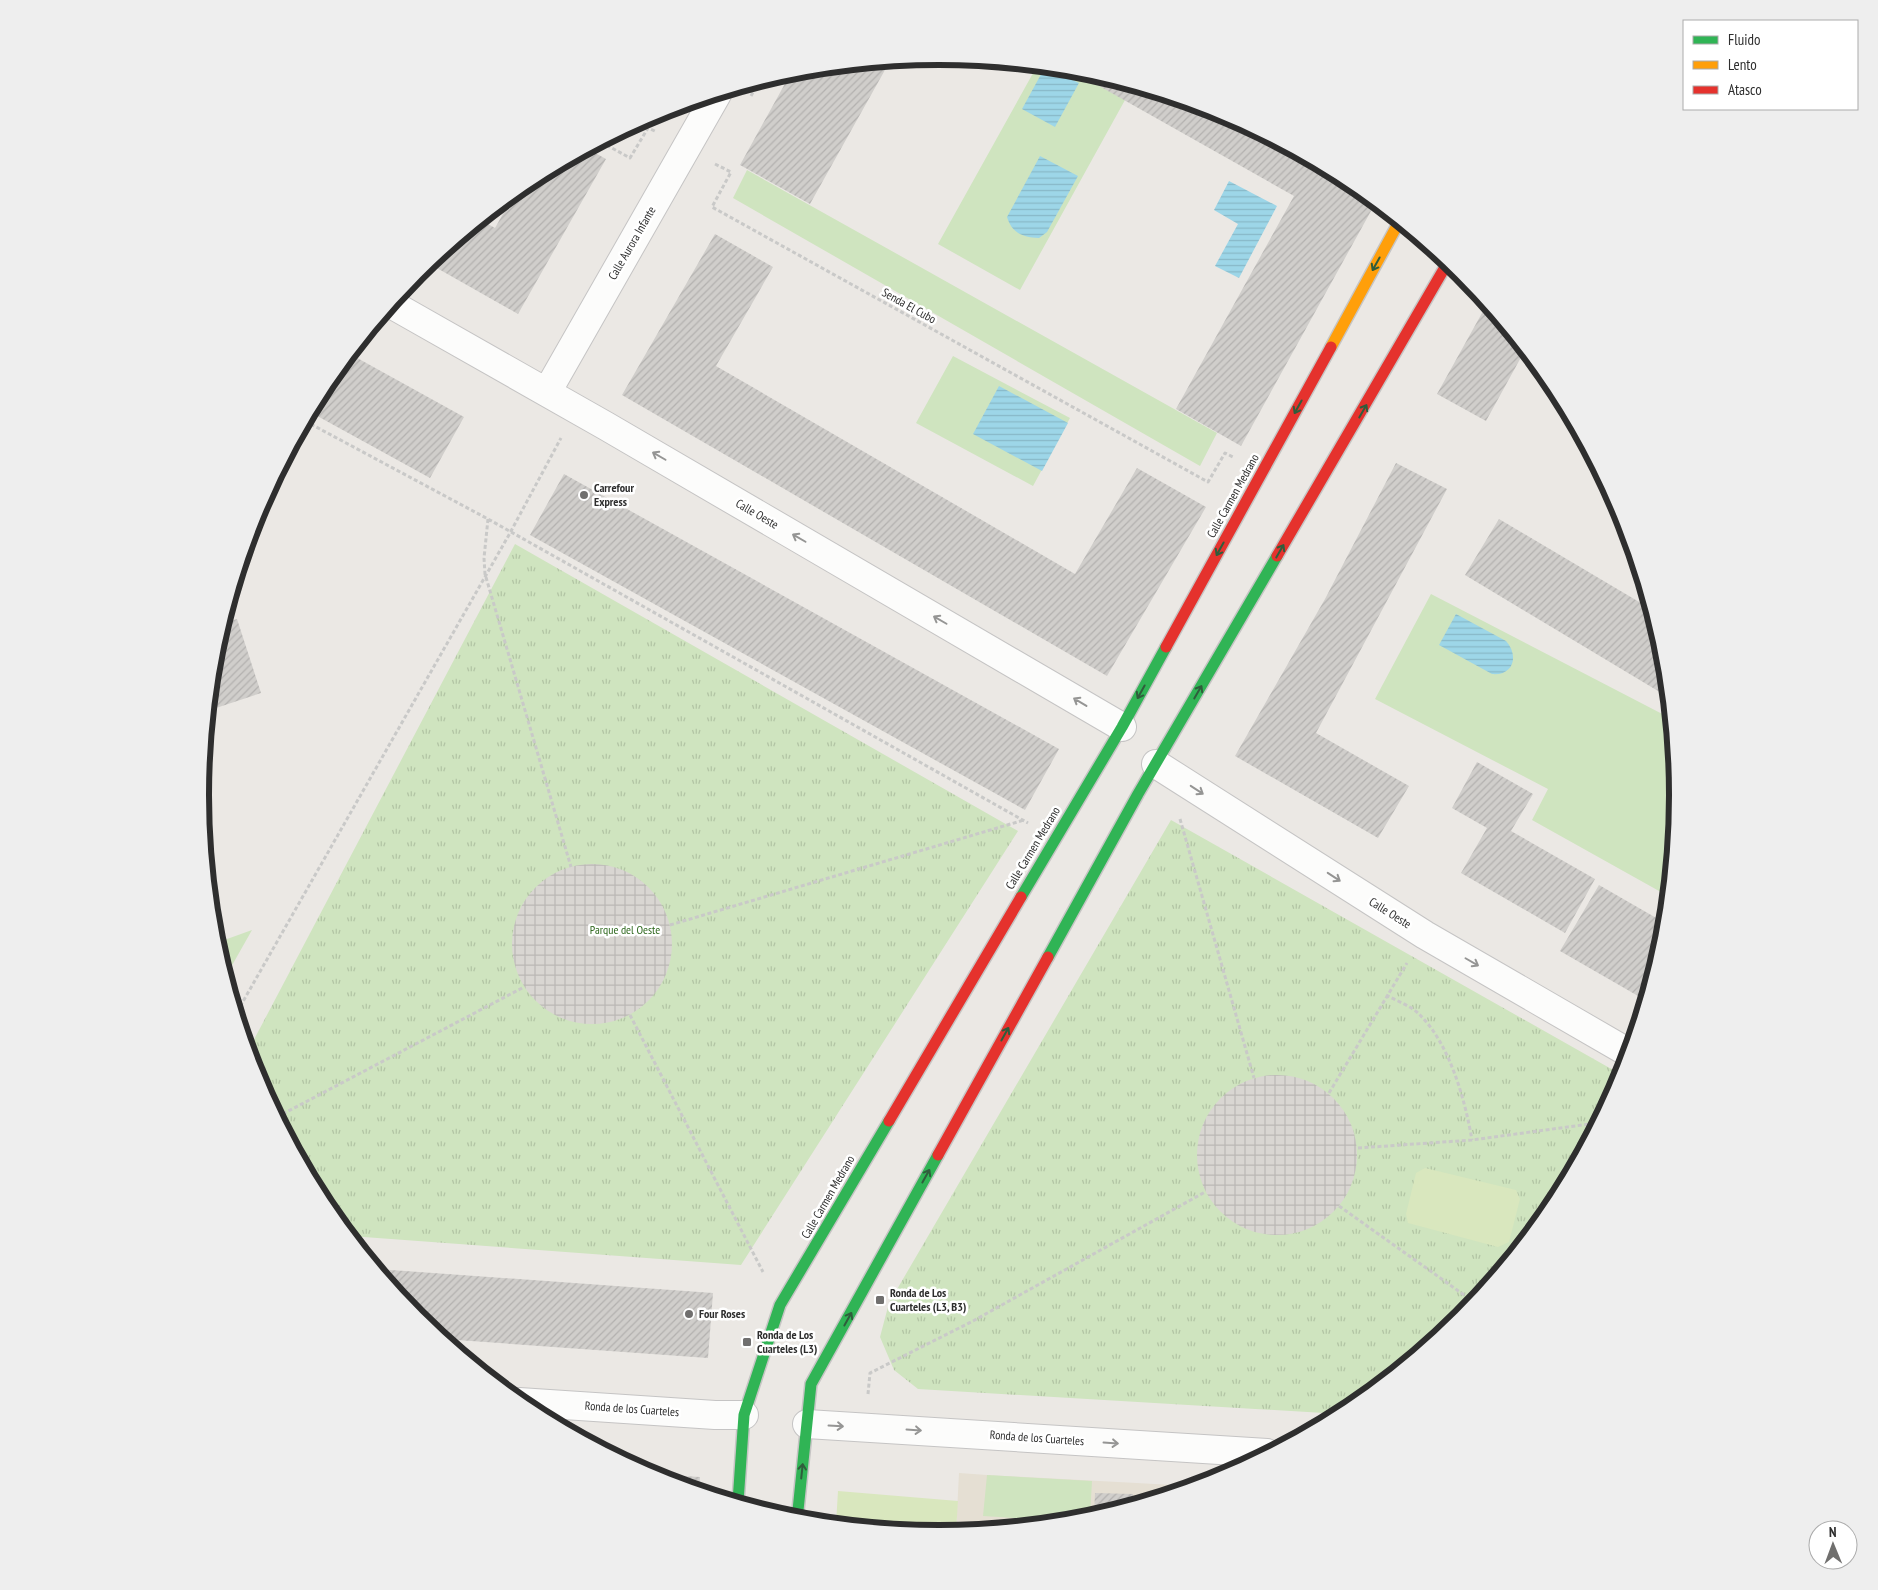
<svg xmlns="http://www.w3.org/2000/svg" width="1878" height="1590" font-family="'PT Sans Narrow',sans-serif">
<defs>
<pattern id="park-tufts" width="24" height="20" patternUnits="userSpaceOnUse" patternTransform="scale(1.25)"><rect width="24" height="20" fill="#cfe4bf"/><path d="M3 7l-1-3M5 7V3M7 7l1-3M15 17l-1-3M17 17v-4M19 17l1-3" fill="none" stroke="#b2c4a4"/></pattern>
<pattern id="plaza-grid" width="8" height="8" patternUnits="userSpaceOnUse" patternTransform="scale(1.25)"><rect width="8" height="8" fill="#d9d6d2"/><path d="M0 4h8M4 0v8" fill="none" stroke="#bbb8b5"/></pattern>
<pattern id="water-rules" width="6" height="5" patternUnits="userSpaceOnUse" patternTransform="scale(1.25)"><rect width="6" height="5" fill="#9dd6e8"/><path d="M0 2.5h6" fill="none" stroke="#88b8c7"/></pattern>
<pattern id="building-hatch" width="6" height="6" patternUnits="userSpaceOnUse" patternTransform="scale(1.25)"><rect width="6" height="6" fill="#d0cecb"/><path d="M-1 1l2-2M0 6l6-6M5 7l2-2" fill="none" stroke="#b3b1af"/></pattern>
</defs>
<rect width="100%" height="100%" fill="#ebe8e4"/>
<path fill="#e5dfd3" d="M 959,1473 L 987,1475 L 1192,1486 L 1083,1520 L 956,1532 Z"/>
<path fill="url(#park-tufts)" d="M 515,544 L 1018,831 L 741,1265 L 350,1236 L 325,1205 L 256,1077 L 248,1051 Z
M 1171,820 L 1622,1075 L 1621,1078 L 1553,1206 L 1461,1318 L 1341,1414 L 918,1389 L 894,1370 L 880,1337 L 889,1303 Z"/>
<path fill="#cfe4bf" d="M 1037,66 L 1069,69 L 1125,100 L 1020,290 L 938,244 Z
M 747,170 L 1217,433 L 1200,466 L 733,198 Z
M 953,356 L 1070,418 L 1033,486 L 916,423 Z
M 1431,594 L 1670,718 L 1678,795 L 1668,896 L 1532,820 L 1548,789 L 1375,699 Z
M 252,930 L 226,976 L 216,943 Z
M 987,1475 L 1092,1481 L 1090,1517 L 1065,1521 L 983,1516 Z"/>
<path fill="#d9e7be" d="M 1425,1168 L 1516,1190 L 1520,1199 L 1509,1242 L 1498,1247 L 1408,1223 L 1406,1214 L 1416,1173 Z
M 838,1491 L 958,1501 L 956,1532 L 939,1534 L 836,1524 Z"/>
<path fill="url(#plaza-grid)" d="M512 944a80 80 0 1 1 160 0a80 80 0 1 1-160 0Z
M1197 1155a80 80 0 1 1 160 0a80 80 0 1 1-160 0Z"/>
<path fill="url(#water-rules)" d="M 1045,67 L 1079,83 L 1055,127 L 1022,109 Z
M 1040,156 L 1078,176 L 1047,232 L 1039,238 C 1022,237 1012,233 1007,217 Z
M 1229,181 L 1277,206 L 1239,278 L 1215,266 L 1238,224 L 1214,210 Z
M 999,386 L 1068,423 L 1042,471 L 973,434 Z
M 1456,614 L 1506,641 C 1519,655 1514,676 1492,674 L 1439,645 Z"/>
<path fill="url(#building-hatch)" d="M 890,61 L 810,204 L 740,165 L 792,71 Z
M 1069,69 L 1083,71 L 1222,113 L 1350,181 L 1376,202 L 1241,446 L 1176,409 L 1294,196 Z
M 588,149 L 606,159 L 518,314 L 428,263 L 481,220 L 495,228 L 516,191 L 529,181 Z
M 715,234 L 773,267 L 716,366 L 1075,574 L 1137,468 L 1206,507 L 1107,676 L 622,395 Z
M 1487,304 L 1525,350 L 1486,421 L 1437,394 Z
M 350,354 L 464,417 L 430,478 L 310,412 L 325,384 Z
M 1396,463 L 1447,489 L 1316,733 L 1409,786 L 1378,838 L 1235,756 L 1325,599 Z
M 564,474 L 1059,749 L 1025,810 L 530,535 Z
M 1499,519 L 1651,609 L 1664,651 L 1668,697 L 1465,575 Z
M 237,619 L 261,693 L 213,709 L 210,700 L 215,651 L 223,623 Z
M 1477,762 L 1533,794 L 1511,831 L 1595,879 L 1565,933 L 1461,873 L 1487,828 L 1452,808 Z
M 1599,885 L 1665,923 L 1663,939 L 1645,1000 L 1560,951 Z
M 377,1269 L 713,1293 L 708,1358 L 443,1339 L 416,1317 Z
M 649,1474 L 700,1477 L 699,1490 L 656,1477 Z
M 1095,1493 L 1133,1494 L 1133,1505 L 1094,1516 Z"/>
<g fill="none" stroke-linecap="round" stroke-linejoin="round">
<defs>
<path id="street" d="M 391,304 L 606,426 L 1122,727
M 547,392 L 717,94
M 1156,764 L 1425,935 L 1629,1053
M 519,1402 L 715,1415 L 744,1415
M 807,1424 L 1267,1453"/>
<path id="fast" d="M 1021,897 L 1122,727 L 1166,647
M 1048,957 L 1138,794 L 1277,556
M 738,1502 L 744,1415 L 780,1305 L 889,1121
M 797,1520 L 811,1384 L 938,1155"/>
<path id="slow" d="M 1331,347 L 1399,222"/>
<path id="jam" d="M 1277,556 L 1448,262
M 1166,647 L 1331,347
M 889,1121 L 1021,897
M 938,1155 L 1048,957"/>
</defs>
<use href="#street" stroke="#c5c4c4" stroke-width="30"/>
<use href="#fast" stroke="#c6c5c4" stroke-width="14"/>
<use href="#slow" stroke="#c6c5c4" stroke-width="14"/>
<use href="#jam" stroke="#c6c5c4" stroke-width="14"/>
<path stroke="#c9c9c8" stroke-width="3" stroke-dasharray="4 2.5" stroke-linecap="butt" d="M 751,96 L 759,81
M 601,142 L 630,158 L 648,128 L 657,132
M 715,164 L 731,172 L 712,207 L 1208,482 L 1225,453 L 1233,457
M 305,421 L 488,519 L 1028,823
M 488,519 L 484,558 L 485,574 L 571,867
M 1180,819 L 1254,1078
M 670,925 L 1024,820
M 1386,995 C 1397,1001 1411,1006 1419,1014 C 1450,1044 1465,1100 1472,1140
M 237,1012 L 510,533 L 561,438
M 630,1015 L 763,1272
M 1329,1093 L 1407,963
M 277,1117 L 524,987
M 1358,1148 L 1472,1140 L 1597,1123
M 1339,1206 L 1474,1302
M 868,1394 L 870,1373 L 973,1321 L 1205,1192"/>
<use href="#street" stroke="#fcfcfb" stroke-width="28"/>
<use href="#fast" stroke="#30b455" stroke-width="11"/>
<use href="#slow" stroke="#ff9f0a" stroke-width="11"/>
<use href="#jam" stroke="#e5322d" stroke-width="11"/>
</g>
<defs><path id="oneway-shaft" d="M-6 0H5M1.5-3L5.5 0L1.5 3" fill="none" stroke-width="1.6" stroke-linecap="round" stroke-linejoin="round" transform="scale(1.25)"/></defs>
<g stroke="#2f5d3c">
<use href="#oneway-shaft" transform="translate(1376 264) rotate(119)"/>
<use href="#oneway-shaft" transform="translate(1298 407) rotate(119)"/>
<use href="#oneway-shaft" transform="translate(1363 411) rotate(-60)"/>
<use href="#oneway-shaft" transform="translate(1220 549) rotate(119)"/>
<use href="#oneway-shaft" transform="translate(1280 551) rotate(-60)"/>
<use href="#oneway-shaft" transform="translate(1141 692) rotate(119)"/>
<use href="#oneway-shaft" transform="translate(1198 692) rotate(-60)"/>
<use href="#oneway-shaft" transform="translate(1005 1034) rotate(-61)"/>
<use href="#oneway-shaft" transform="translate(926 1176) rotate(-61)"/>
<use href="#oneway-shaft" transform="translate(848 1319) rotate(-61)"/>
<use href="#oneway-shaft" transform="translate(802 1471) rotate(-84)"/>
</g>
<g stroke="#959594">
<use href="#oneway-shaft" transform="translate(659 456) rotate(-150)"/>
<use href="#oneway-shaft" transform="translate(799 538) rotate(-150)"/>
<use href="#oneway-shaft" transform="translate(940 620) rotate(-150)"/>
<use href="#oneway-shaft" transform="translate(1080 702) rotate(-149)"/>
<use href="#oneway-shaft" transform="translate(1197 790) rotate(33)"/>
<use href="#oneway-shaft" transform="translate(1334 877) rotate(33)"/>
<use href="#oneway-shaft" transform="translate(1472 962) rotate(30)"/>
<use href="#oneway-shaft" transform="translate(836 1426) rotate(3)"/>
<use href="#oneway-shaft" transform="translate(914 1430) rotate(4)"/>
<use href="#oneway-shaft" transform="translate(1111 1443) rotate(4)"/>
</g>
<g fill="#706f6e" stroke="#fff" stroke-width="2">
<circle cx="584" cy="495" r="5"/>
<rect x="875" y="1295" width="10" height="10" rx="2.5"/>
<circle cx="689" cy="1314" r="5"/>
<rect x="742" y="1337" width="10" height="10" rx="2.5"/>
</g>
<g text-anchor="middle" stroke-width="5" stroke-linejoin="round" paint-order="stroke">
<g font-size="12" fill="#2e2e2e" stroke="#fff">
<text transform="translate(632 243) rotate(-60)" y="4">Calle Aurora Infante</text>
<text transform="translate(909 306) rotate(29)" y="4">Senda El Cubo</text>
<text transform="translate(1233 496) rotate(-61)" y="4">Calle Carmen Medrano</text>
<text transform="translate(757 514) rotate(30)" y="4">Calle Oeste</text>
<text transform="translate(1033 848) rotate(-59)" y="4">Calle Carmen Medrano</text>
<text transform="translate(1390 913) rotate(32)" y="4">Calle Oeste</text>
<text transform="translate(828 1197) rotate(-60)" y="4">Calle Carmen Medrano</text>
<text transform="translate(632 1409) rotate(4)" y="4">Ronda de los Cuarteles</text>
<text transform="translate(1037 1438) rotate(4)" y="4">Ronda de los Cuarteles</text>
</g>
<g font-size="12" font-weight="bold" fill="#2e2e2e" stroke="#fff" text-anchor="start">
<text x="594" y="492">Carrefour<tspan x="594" dy="14">Express</tspan></text>
<text x="890" y="1297">Ronda de Los<tspan x="890" dy="14">Cuarteles (L3, B3)</tspan></text>
<text x="699" y="1318">Four Roses</text>
<text x="757" y="1339">Ronda de Los<tspan x="757" dy="14">Cuarteles (L3)</tspan></text>
</g>
<g font-size="12" fill="#30691f" stroke="#fff">
<text x="625" y="934">Parque del Oeste</text>
</g>
</g>
<path d="M0 0H1878V1590H0ZM209 795a730 730 0 1 1 1460 0a730 730 0 1 1-1460 0Z" fill="#eee" fill-rule="evenodd"/>
<path fill="none" stroke="#2e2e2e" stroke-width="6" d="M209 795a730 730 0 1 1 1460 0a730 730 0 1 1-1460 0Z"/>
<rect x="1683" y="20" width="175" height="90" fill="#ffffff" stroke="#ababab"/>
<rect x="1693" y="36" width="25" height="8" fill="#30b455" stroke="#ababab"/>
<text x="1728" y="45" font-size="15" fill="#2e2e2e">Fluido</text>
<rect x="1693" y="61" width="25" height="8" fill="#ff9f0a" stroke="#ababab"/>
<text x="1728" y="70" font-size="15" fill="#2e2e2e">Lento</text>
<rect x="1693" y="86" width="25" height="8" fill="#e5322d" stroke="#ababab"/>
<text x="1728" y="95" font-size="15" fill="#2e2e2e">Atasco</text>
<g transform="translate(1833 1545) rotate(359)"><circle r="24" fill="#ffffff" stroke="#ababab"/>
<path d="M0-4L9 19L0 12L-9 19Z" fill="#706f6e"/>
<text y="-8" font-size="14" font-weight="bold" text-anchor="middle" fill="#2e2e2e">N</text>
</g>
</svg>
